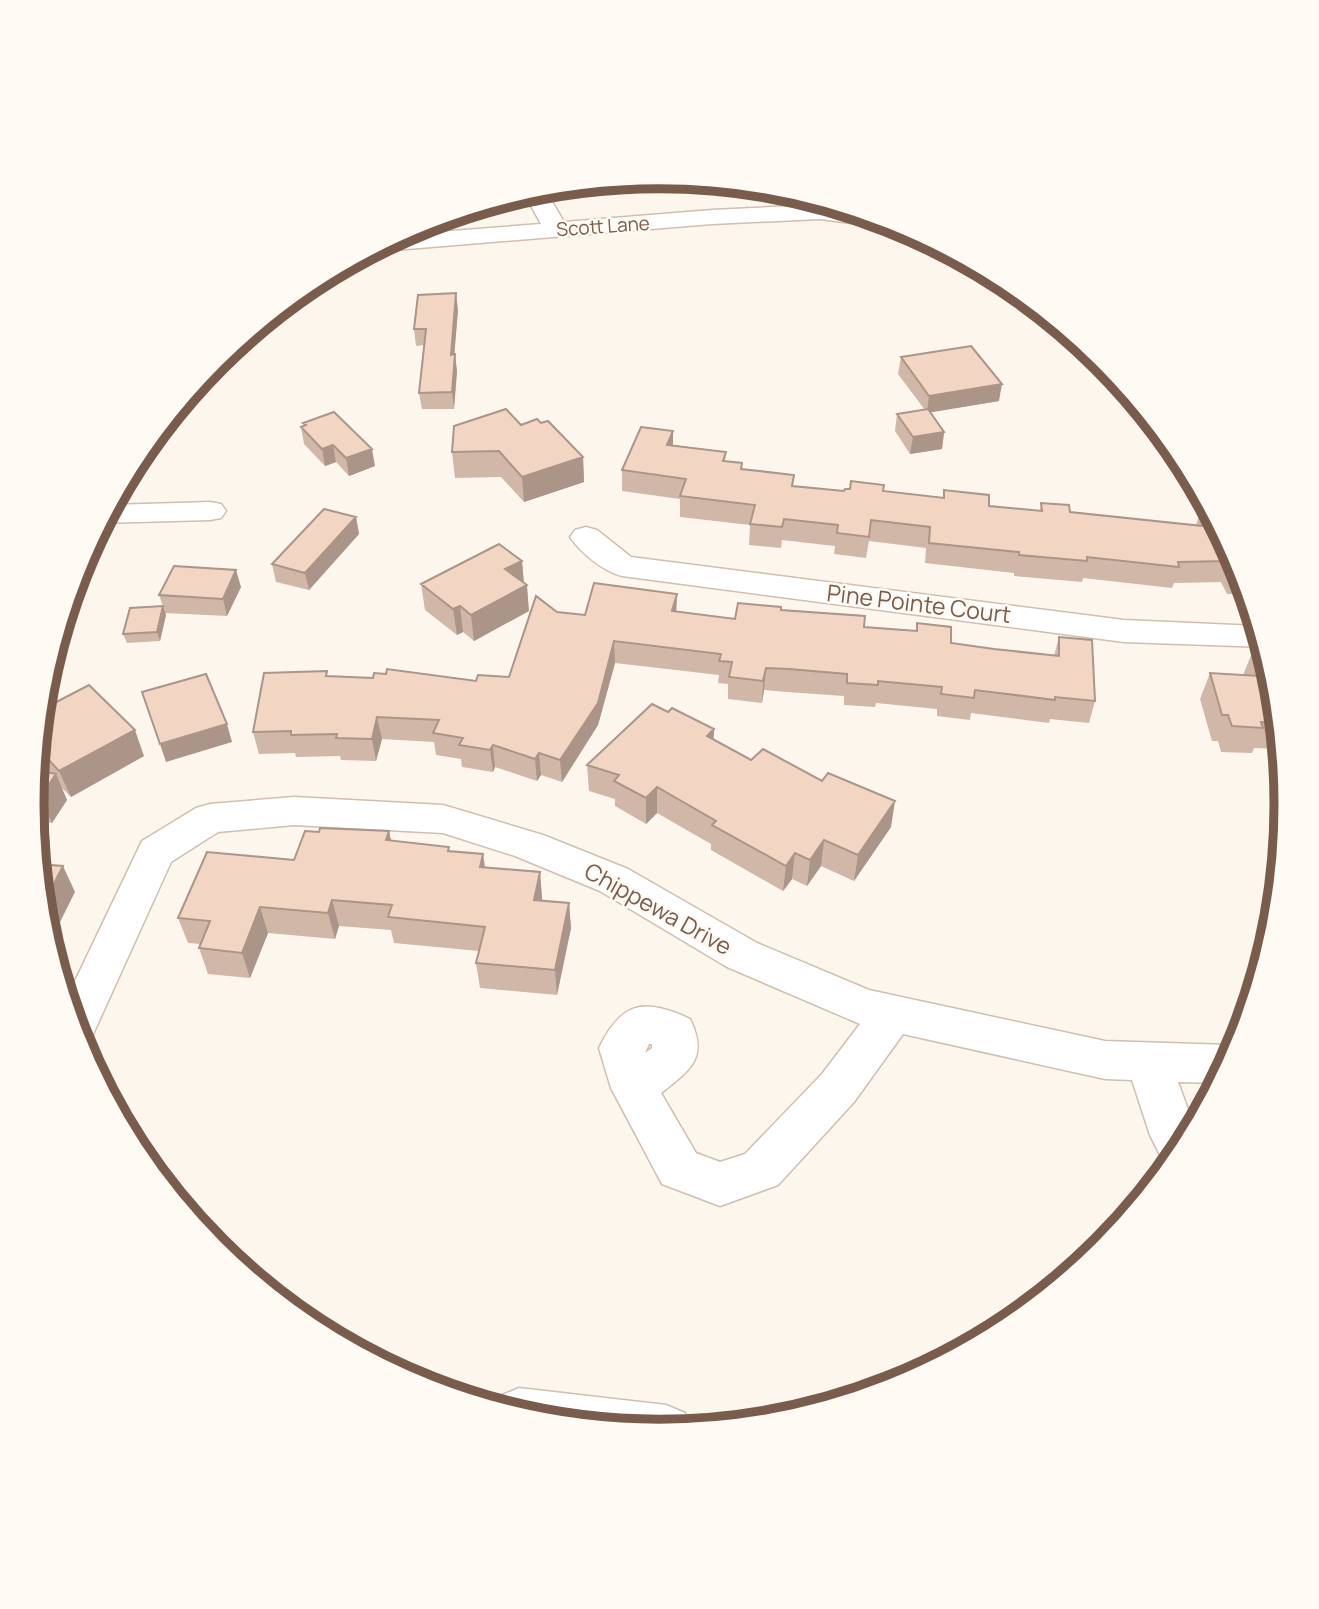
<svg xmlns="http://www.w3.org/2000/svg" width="1319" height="1609" font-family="Manrope,sans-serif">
<rect width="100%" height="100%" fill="#fdf6ec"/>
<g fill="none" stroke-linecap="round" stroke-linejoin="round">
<defs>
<path id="minor" d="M 544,188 L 564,222 L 712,210 L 833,204 L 899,224 L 889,228 L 820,219 L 712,224 L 383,251 L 374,249 L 399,235 L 541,224 L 524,193 Z
M 210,502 L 221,504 L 226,511 L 221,518 L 210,520 L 101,523 L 111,505 Z
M 586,527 L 597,530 L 631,557 L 1124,620 L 1258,626 L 1265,647 L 1124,642 L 622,576 C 603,571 581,553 570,537 L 575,530 Z
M 294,797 L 443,805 L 543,835 L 628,869 L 757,943 L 869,990 L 1105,1041 L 1229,1045 L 1238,1048 L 1219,1083 L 1178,1082 L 1195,1129 L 1181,1154 L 1170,1168 L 1166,1167 L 1150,1135 L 1132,1080 L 1105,1079 L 903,1034 L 854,1102 L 778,1185 L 720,1206 L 662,1184 L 611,1088 L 599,1048 C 622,1001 644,998 690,1019 C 709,1058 690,1070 661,1093 L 696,1153 L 720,1162 L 745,1154 L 822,1074 L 860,1024 L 727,967 L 600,891 L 515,856 L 443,833 L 294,825 L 218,832 L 171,862 L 90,1041 L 79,1045 L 66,1000 L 142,841 L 196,808 L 210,804 ZM 649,1044 L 652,1044 L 652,1048 L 645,1053 Z
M 519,1388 L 666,1405 L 685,1413 L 692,1429 C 628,1436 557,1426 495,1408 L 500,1396 Z"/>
</defs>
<use href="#minor" stroke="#d1beb0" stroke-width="3"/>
<use href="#minor" fill="#fff" fill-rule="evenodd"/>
</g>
<path fill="#d1b7a8" d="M 644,178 L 644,183 L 591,187 L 590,183 Z
M 692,180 L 729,183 L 696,186 Z
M 458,310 L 454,354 L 457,371 L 454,409 L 422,409 L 419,393 L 424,345 L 416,346 L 414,329 Z
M 901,357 L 999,401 L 930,412 L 944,432 L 942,449 L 910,454 L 895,431 L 897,414 L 925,410 L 898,374 Z
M 303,423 L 375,466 L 349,476 L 336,462 L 325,466 L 304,444 L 301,427 L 304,425 Z
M 541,423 L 583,457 L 584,482 L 524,502 L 501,477 L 455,478 L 452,452 L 521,425 Z
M 673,431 L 673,445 L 726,452 L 725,461 L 742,469 L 793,486 L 844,491 L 884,491 L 943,498 L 944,490 L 989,506 L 1040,511 L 1041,503 L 1070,512 L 1196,525 L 1199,516 L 1240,565 L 1249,594 L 1227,594 L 1221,582 L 1174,583 L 1172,588 L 1083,578 L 1082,582 L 1014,576 L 1014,573 L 925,563 L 926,548 L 869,541 L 866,558 L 834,554 L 835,546 L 782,540 L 781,548 L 749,545 L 750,525 L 680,517 L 680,499 L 622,491 L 622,470 Z
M 356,517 L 359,534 L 309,590 L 276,582 L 272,564 Z
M 522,561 L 524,583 L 529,611 L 474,641 L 463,632 L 457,635 L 425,610 L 421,584 Z
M 241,587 L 227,616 L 165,613 L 166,615 L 160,641 L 127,643 L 123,634 L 163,606 L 159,595 Z
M 677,594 L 676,612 L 735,619 L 781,610 L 864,627 L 916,631 L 917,623 L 951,643 L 994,649 L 1054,656 L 1059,637 L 1095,701 L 1089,723 L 1050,719 L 1049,723 L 971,713 L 970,720 L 937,716 L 937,709 L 876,703 L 875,707 L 844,705 L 844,696 L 787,692 L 764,690 L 762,703 L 728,699 L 728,684 L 718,683 L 719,675 L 615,663 L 598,725 L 562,782 L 541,775 L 537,781 L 495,767 L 493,772 L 462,767 L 461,759 L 436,755 L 434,742 L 382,739 L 376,761 L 341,760 L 340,756 L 296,757 L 295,753 L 259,754 L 253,732 L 328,676 L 476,681 L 509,677 L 557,612 L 585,615 Z
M 1252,653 L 1276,682 L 1282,744 L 1278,744 L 1276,749 L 1254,748 L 1252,753 L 1221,752 L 1218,741 L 1212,741 L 1200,699 L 1210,673 L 1243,675 Z
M 41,710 L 144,756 L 71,797 L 61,787 L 67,800 L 52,823 L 41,821 L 32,804 L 35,770 L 49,773 L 36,759 Z
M 668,712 L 714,729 L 713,740 L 751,760 L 891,827 L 854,881 L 821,866 L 807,886 L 792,879 L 783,891 L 711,850 L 711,844 L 657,813 L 646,824 L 615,806 L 615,799 L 589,791 L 587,765 Z
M 389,831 L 391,841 L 450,851 L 485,868 L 540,872 L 542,900 L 569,903 L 571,928 L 557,995 L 480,988 L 476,963 L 479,951 L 394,943 L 391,930 L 339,926 L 335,939 L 268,933 L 250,978 L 208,974 L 199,948 L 200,944 L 188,943 L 178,918 L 294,860 L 319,832 Z"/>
<path fill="#aa9588" d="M 456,293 L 458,310 L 453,371 L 451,355 Z
M 455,354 L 457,371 L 454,409 L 452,392 Z
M 1002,384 L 999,401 L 927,413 L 929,396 Z
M 673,431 L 673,451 L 667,445 Z
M 944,432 L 942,449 L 910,454 L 913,437 Z
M 333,445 L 336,462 L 325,466 L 322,449 Z
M 372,449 L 375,466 L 349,476 L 346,458 Z
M 583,457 L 584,482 L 524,502 L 522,477 Z
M 356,517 L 359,534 L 309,590 L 305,573 Z
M 522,561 L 524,586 L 505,569 Z
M 236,570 L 241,587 L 227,616 L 223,599 Z
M 527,585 L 529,611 L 474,641 L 471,615 Z
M 677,594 L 676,616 L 672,611 Z
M 163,606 L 166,615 L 160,641 L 157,632 Z
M 460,606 L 463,632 L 457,635 L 453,609 Z
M 614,641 L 615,663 L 598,725 L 562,782 L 560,760 Z
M 766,668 L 764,690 L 762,703 L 763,681 Z
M 377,717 L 382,739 L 376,761 L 372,739 Z
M 227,724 L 232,742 L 166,762 L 160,744 Z
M 714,729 L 713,755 L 707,736 Z
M 135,730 L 144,756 L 71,797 L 59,771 Z
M 493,745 L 495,767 L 493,772 L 490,750 Z
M 539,753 L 541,775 L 537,781 L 535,759 Z
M 56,774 L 67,800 L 52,823 L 40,797 Z
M 657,787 L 657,813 L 646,824 L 646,798 Z
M 895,801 L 891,827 L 854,881 L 858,855 Z
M 32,802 L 41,821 L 34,830 L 32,804 Z
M 389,831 L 394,857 L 386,840 Z
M 824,840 L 821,866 L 807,886 L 810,860 Z
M 795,853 L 792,879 L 783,891 L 786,866 Z
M 483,854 L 487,880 L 480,867 Z
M 63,866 L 75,892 L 49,944 L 43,927 L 42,907 Z
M 540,872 L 542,898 L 536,925 L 534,900 Z
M 332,900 L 339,926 L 335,939 L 328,913 Z
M 569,903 L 571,928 L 557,995 L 555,970 Z
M 260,907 L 268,933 L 250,978 L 242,953 Z"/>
<path fill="#f3d5c3" stroke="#aa9588" stroke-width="2" d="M 456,293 L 451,355 L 455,354 L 452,392 L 419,393 L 426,329 L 414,329 L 418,295 Z
M 971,346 L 1002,384 L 929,396 L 901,357 Z
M 506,409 L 521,425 L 537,419 L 541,423 L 548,421 L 583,457 L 522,477 L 499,451 L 452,452 L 454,426 Z
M 928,409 L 944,432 L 913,437 L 897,414 Z
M 334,412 L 372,449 L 346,458 L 333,445 L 322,449 L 301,427 L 306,425 L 303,423 Z
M 641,427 L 673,431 L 667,445 L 726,452 L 723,461 L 742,463 L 741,469 L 794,475 L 792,486 L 844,491 L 845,489 L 850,489 L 851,481 L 884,485 L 883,491 L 944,498 L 944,490 L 989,495 L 989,506 L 1042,511 L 1041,503 L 1069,505 L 1070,512 L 1203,526 L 1199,516 L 1214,516 L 1240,565 L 1242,573 L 1234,573 L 1229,561 L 1178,562 L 1179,567 L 1087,557 L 1087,561 L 1019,555 L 1019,552 L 929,543 L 930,527 L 871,520 L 869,537 L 837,533 L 838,525 L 784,519 L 782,527 L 750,524 L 755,505 L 680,496 L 686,479 L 622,470 Z
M 324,509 L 356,517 L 305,573 L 272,564 Z
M 499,544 L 522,561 L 505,569 L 527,585 L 471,615 L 460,606 L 453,609 L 421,584 Z
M 174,566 L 236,570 L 223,599 L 159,595 Z
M 594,583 L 677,594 L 672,611 L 735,619 L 738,603 L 781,607 L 781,610 L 865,616 L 864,627 L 917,631 L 917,623 L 951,627 L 951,643 L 994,649 L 1059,656 L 1059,637 L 1092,640 L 1095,701 L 1055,697 L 1055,700 L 975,690 L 974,698 L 941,694 L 942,687 L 878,681 L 878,685 L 847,683 L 847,674 L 789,669 L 766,668 L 763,681 L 729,677 L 732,662 L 719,661 L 721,654 L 614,641 L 598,703 L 560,760 L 539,753 L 535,759 L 493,745 L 490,750 L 459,745 L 463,738 L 433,733 L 439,720 L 377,717 L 372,739 L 336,738 L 337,734 L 291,735 L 291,731 L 253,732 L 264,673 L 327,671 L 326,676 L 373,678 L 374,673 L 386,674 L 387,669 L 476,681 L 478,675 L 509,677 L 536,596 L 557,612 L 585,615 Z
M 163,606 L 157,632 L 123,634 L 130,608 Z
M 1252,653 L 1267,654 L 1276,682 L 1279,723 L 1261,722 L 1263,728 L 1232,726 L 1228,715 L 1222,715 L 1210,673 L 1259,676 Z
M 206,674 L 227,724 L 160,744 L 142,692 Z
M 89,685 L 135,730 L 59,771 L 37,747 L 41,710 Z
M 652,704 L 668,712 L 672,708 L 714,729 L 707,736 L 751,760 L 763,749 L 822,781 L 828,773 L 895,801 L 858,855 L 824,840 L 810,860 L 795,853 L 786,866 L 712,825 L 716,821 L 657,787 L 646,798 L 614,781 L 619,775 L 587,765 Z
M 35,770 L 56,774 L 40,797 L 32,795 Z
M 320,828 L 389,831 L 386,840 L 449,847 L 448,851 L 483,854 L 480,867 L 540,872 L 534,900 L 569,903 L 555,970 L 476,963 L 485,927 L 388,917 L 392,905 L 332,900 L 328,913 L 260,907 L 242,953 L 199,948 L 210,921 L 178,918 L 207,852 L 294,860 L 305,831 L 319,832 Z
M 37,864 L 63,866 L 42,907 Z"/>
<g text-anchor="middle" stroke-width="5" stroke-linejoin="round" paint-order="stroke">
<g font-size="19" fill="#7a5c4d" stroke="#fffaf3">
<text transform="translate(603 226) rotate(-4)" y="7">Scott Lane</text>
</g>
<g font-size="23" fill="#7a5c4d" stroke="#fffaf3">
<text transform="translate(919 604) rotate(7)" y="8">Pine Pointe Court</text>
<text transform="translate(658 909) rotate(29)" y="8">Chippewa Drive</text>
</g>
</g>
<path d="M0 0H1319V1609H0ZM44 804a615 615 0 1 1 1230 0a615 615 0 1 1-1230 0Z" fill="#fffaf3" fill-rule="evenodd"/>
<path fill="none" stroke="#7a5c4d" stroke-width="9" d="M44 804a615 615 0 1 1 1230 0a615 615 0 1 1-1230 0Z"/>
</svg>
